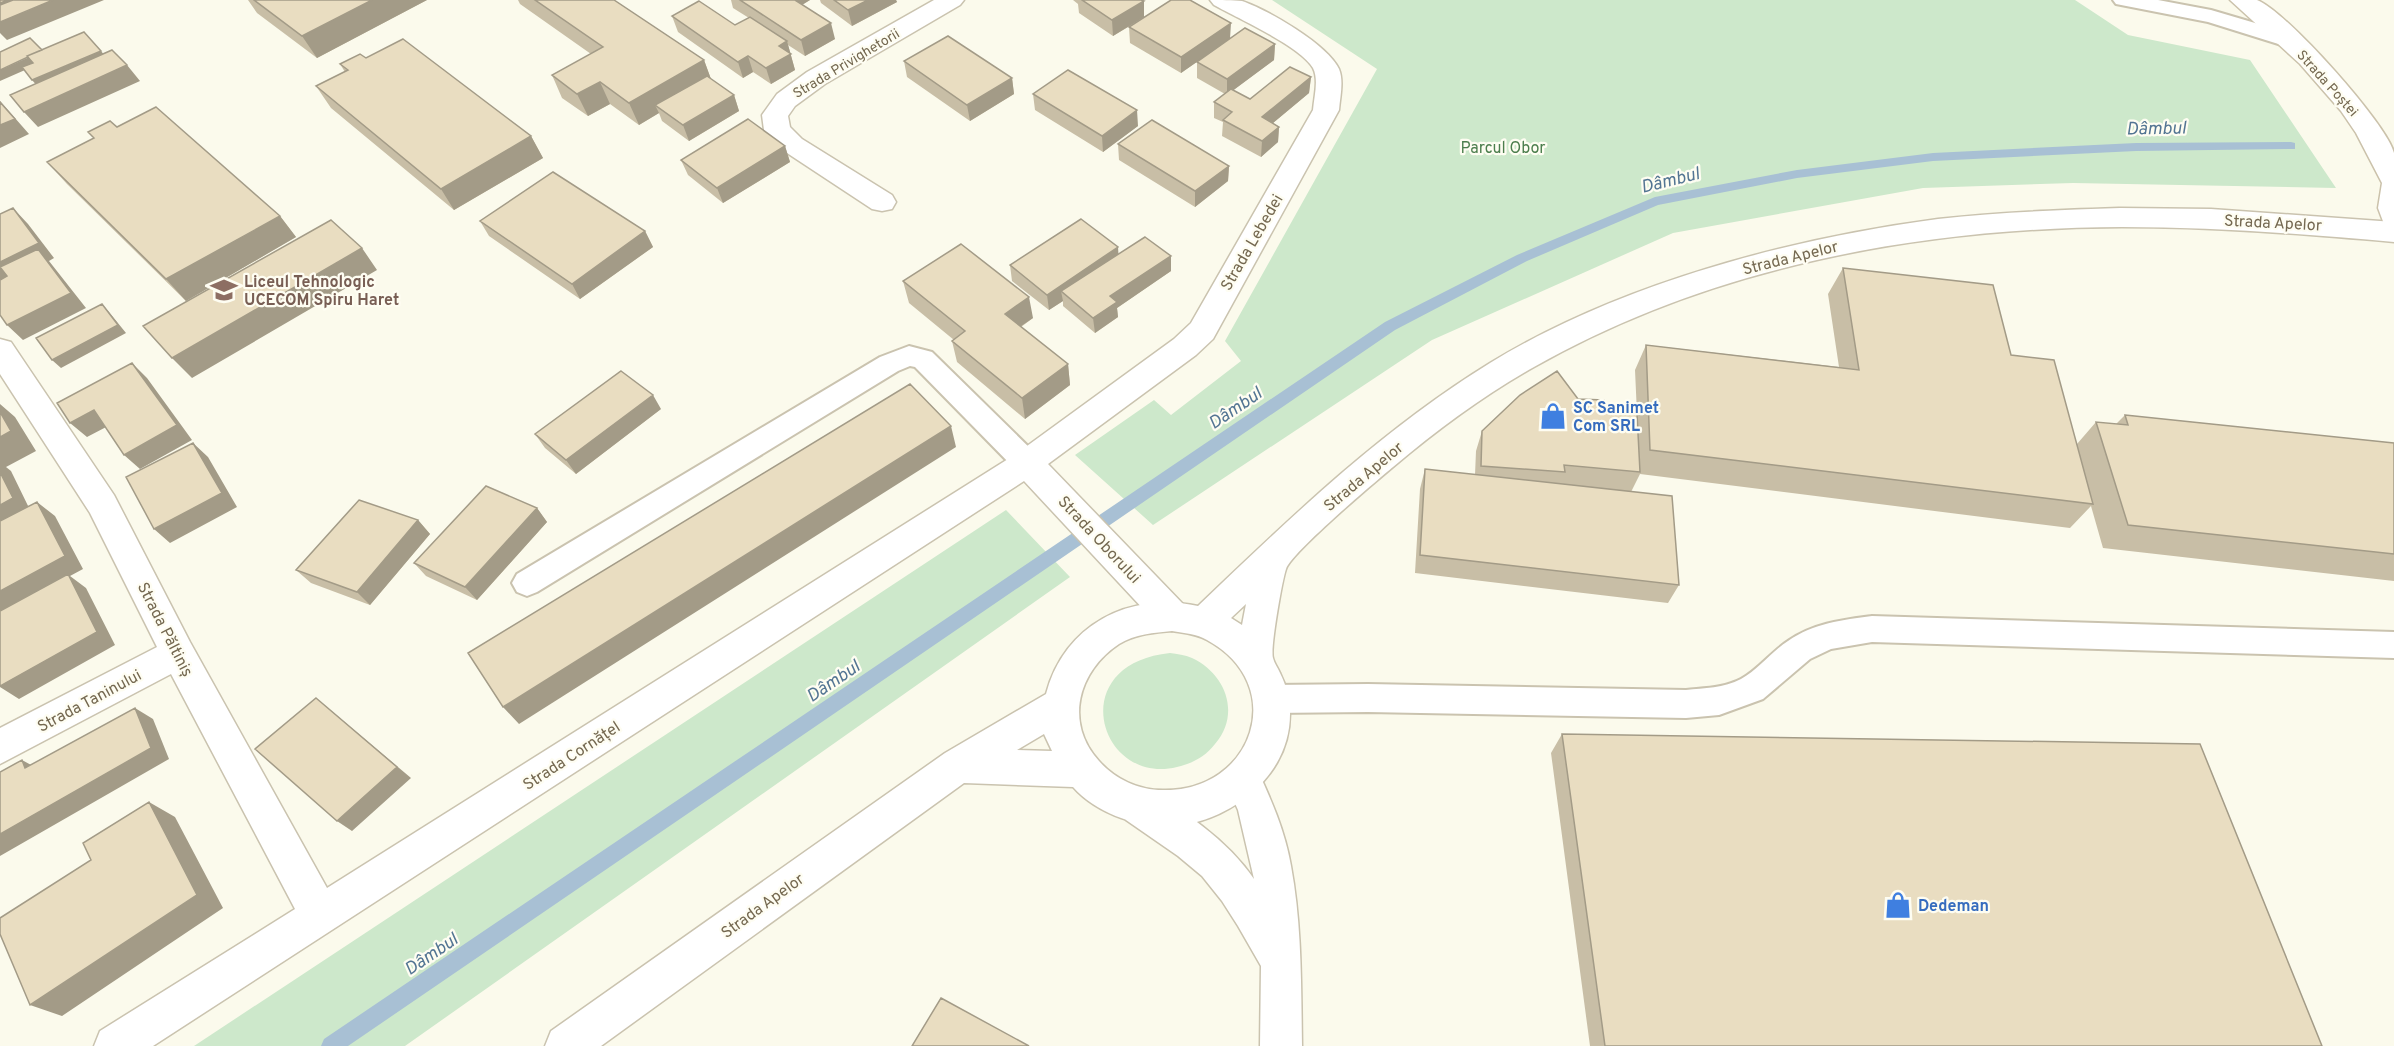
<svg xmlns="http://www.w3.org/2000/svg" width="2394" height="1046" font-family="Overpass,sans-serif">
<rect width="100%" height="100%" fill="#fbfaec"/>
<path fill="#cde8cb" d="M 1272,0 L 2075,0 L 2128,35 L 2250,60 L 2336,188 L 2073,183 L 1923,188 L 1673,233 L 1432,340 L 1153,525 L 1075,455 L 1154,400 L 1171,415 L 1241,361 L 1225,341 L 1377,69 Z
M 1006,510 L 1070,577 L 405,1046 L 194,1046 Z
M 1170,653 C 1177,654 1185,655 1192,658 C 1226,674 1241,714 1215,744 C 1205,757 1193,763 1177,767 C 1099,786 1063,664 1170,653 Z"/>
<g fill="none" stroke-linecap="round" stroke-linejoin="round">
<path fill="#a8c0d4" fill-rule="evenodd" d="M 2291,142 L 2295,143 L 2295,149 L 2136,151 L 1933,161 L 1797,178 L 1658,205 L 1527,261 L 1395,330 L 348,1046 L 321,1046 L 324,1039 L 1385,322 L 1517,255 L 1655,197 L 1797,170 L 1933,153 L 2136,143 Z"/>
<defs>
<path id="service" d="M 2113,0 L 2158,0 L 2211,10 L 2296,35 L 2299,40 L 2296,45 L 2288,47 L 2208,22 L 2116,4 Z
M 909,346 L 932,352 L 1037,455 L 1041,463 L 1037,471 L 1027,474 L 1017,471 L 915,367 L 910,366 L 898,371 L 537,592 L 527,596 L 517,592 L 512,583 L 517,574 L 880,357 Z
M 1872,616 L 2394,632 L 2394,658 L 1872,642 L 1831,649 L 1810,659 L 1763,699 L 1719,715 L 1686,718 L 1368,712 L 1271,713 L 1260,709 L 1255,699 L 1260,689 L 1271,685 L 1368,684 L 1686,690 C 1704,688 1724,688 1741,679 C 1758,670 1771,652 1788,641 C 1814,623 1842,620 1872,616 Z"/>
<path id="minor" d="M 934,0 L 964,0 L 960,5 L 825,84 L 795,106 L 788,116 L 790,127 L 802,139 L 892,195 L 896,202 L 892,209 L 882,211 L 872,209 L 784,151 L 764,130 L 762,115 L 777,94 L 807,72 Z
M 1210,0 C 1220,0 1233,0 1242,1 C 1268,10 1327,44 1339,69 C 1344,81 1340,97 1339,110 L 1213,339 L 1196,355 L 1048,464 L 1184,605 L 1189,616 L 1184,627 L 1172,631 L 1160,627 L 1024,481 L 153,1046 L 94,1046 L 100,1031 L 295,909 L 171,674 L 0,764 L 0,728 L 157,647 L 90,513 L 0,374 L 0,339 L 11,342 L 114,495 L 190,642 L 327,888 L 1016,454 L 1174,339 L 1191,323 L 1313,110 C 1314,97 1319,80 1313,68 C 1300,46 1237,18 1214,5 Z
M 1243,761 L 1256,767 C 1271,799 1285,831 1291,866 C 1302,925 1301,986 1302,1046 L 1260,1046 L 1261,966 L 1238,926 L 1222,901 L 1202,876 L 1178,856 L 1126,820 L 1120,807 L 1126,794 L 1139,789 C 1180,805 1229,842 1254,879 L 1238,810 L 1224,779 L 1230,767 Z"/>
<path id="tertiary" d="M 2120,208 L 2211,209 L 2394,222 L 2394,242 C 2303,234 2213,227 2122,227 C 1921,228 1711,266 1534,367 C 1484,395 1437,430 1393,467 C 1375,482 1291,553 1286,569 C 1282,581 1270,649 1273,658 C 1274,663 1278,668 1280,673 C 1286,685 1290,699 1290,712 C 1291,774 1235,818 1178,826 C 1143,830 1097,814 1073,787 L 964,783 L 601,1046 L 545,1046 L 551,1031 L 945,753 L 1046,694 C 1064,625 1129,591 1198,606 C 1289,519 1381,430 1490,363 C 1619,284 1788,239 1938,219 C 1999,212 2060,210 2120,208 ZM 1246,604 L 1242,625 L 1231,618 ZM 1172,631 C 1184,633 1197,634 1207,640 C 1290,685 1253,792 1163,790 C 1138,790 1115,779 1099,761 C 1064,723 1078,671 1119,644 C 1135,634 1154,633 1172,631 ZM 1044,734 L 1052,751 L 1017,750 Z"/>
<path id="secondary" d="M 2230,0 C 2238,0 2250,0 2257,0 C 2285,10 2388,125 2394,153 C 2394,170 2394,208 2394,227 L 2384,224 L 2378,208 L 2382,183 L 2356,133 L 2341,111 L 2300,64 Z"/>
</defs>
<use href="#service" stroke="#cac3af" stroke-width="4"/>
<use href="#minor" stroke="#cac3af" stroke-width="3"/>
<use href="#tertiary" stroke="#cac3af" stroke-width="3"/>
<use href="#secondary" stroke="#cbc2ab" stroke-width="3"/>
<use href="#service" fill="#fff" fill-rule="evenodd"/>
<use href="#minor" fill="#fff" fill-rule="evenodd"/>
<use href="#tertiary" fill="#fff" fill-rule="evenodd"/>
<use href="#secondary" fill="#fff" fill-rule="evenodd"/>
</g>
<path fill="#c8bea6" d="M 248,0 L 427,0 L 317,58 L 257,13 Z
M 518,0 L 614,0 L 704,60 L 711,79 L 734,95 L 739,111 L 689,141 L 662,121 L 659,113 L 639,125 L 610,104 L 588,116 L 562,98 L 552,75 L 591,54 L 520,4 Z
M 731,0 L 810,0 L 802,5 L 835,39 L 805,56 L 788,45 L 795,70 L 771,84 L 753,72 L 743,78 L 678,32 L 672,16 L 735,25 L 749,18 L 733,8 Z
M 820,0 L 896,0 L 897,2 L 852,26 L 821,3 Z
M 1073,0 L 1141,0 L 1144,1 L 1144,17 L 1230,38 L 1275,44 L 1274,60 L 1233,90 L 1250,99 L 1311,77 L 1309,93 L 1273,123 L 1279,127 L 1278,142 L 1261,157 L 1222,136 L 1223,122 L 1214,118 L 1214,102 L 1225,94 L 1197,78 L 1197,62 L 1218,47 L 1181,73 L 1130,43 L 1129,27 L 1143,18 L 1113,36 L 1079,13 L 1078,4 Z
M 366,58 L 531,136 L 543,158 L 454,210 L 331,108 L 316,86 L 345,72 L 340,64 Z
M 904,61 L 1012,78 L 1014,94 L 970,121 L 907,77 Z
M 1033,94 L 1138,126 L 1103,152 L 1035,110 Z
M 117,127 L 280,216 L 296,237 L 186,301 L 67,184 L 47,162 L 94,138 L 88,132 Z
M 1118,144 L 1229,166 L 1228,181 L 1195,207 L 1119,160 Z
M 785,146 L 790,162 L 723,203 L 688,175 L 681,160 Z
M 480,221 L 645,231 L 653,247 L 580,299 L 489,236 Z
M 1119,254 L 1171,256 L 1171,271 L 1117,308 L 1118,317 L 1095,333 L 1063,306 L 1063,301 L 1049,310 L 1012,281 L 1010,265 Z
M 1843,268 L 2011,355 L 2077,444 L 2096,422 L 2116,424 L 2125,415 L 2394,443 L 2394,581 L 2103,548 L 2091,506 L 2070,528 L 1640,474 L 1631,492 L 1679,585 L 1668,603 L 1415,573 L 1420,489 L 1425,469 L 1475,475 L 1476,451 L 1482,431 L 1578,399 L 1606,409 L 1637,414 L 1635,370 L 1646,345 L 1839,367 L 1828,294 Z
M 903,281 L 1033,318 L 1021,327 L 1068,364 L 1070,385 L 1025,419 L 957,362 L 952,341 L 954,340 L 909,303 Z
M 661,409 L 576,474 L 545,448 L 535,434 Z
M 537,508 L 547,522 L 477,600 L 426,576 L 414,563 Z
M 418,520 L 430,534 L 370,605 L 311,583 L 296,570 Z
M 1562,734 L 2322,1046 L 1590,1046 L 1551,753 Z"/>
<path fill="#a39b87" d="M 8,0 L 11,0 L 22,13 L 53,0 L 104,0 L 7,40 L 0,33 L 0,3 Z
M 372,0 L 427,0 L 317,58 L 302,36 Z
M 789,0 L 810,0 L 792,11 Z
M 868,0 L 896,0 L 897,2 L 852,26 L 848,10 Z
M 1144,1 L 1144,17 L 1113,36 L 1112,20 Z
M 831,23 L 835,39 L 805,56 L 801,40 Z
M 1231,23 L 1230,39 L 1181,73 L 1181,57 Z
M 787,41 L 795,70 L 771,84 L 766,68 L 779,46 Z
M 1275,44 L 1274,60 L 1227,95 L 1227,79 Z
M 43,51 L 50,59 L 0,81 L 0,70 Z
M 101,51 L 114,67 L 46,96 L 32,80 Z
M 748,56 L 753,72 L 743,78 L 738,62 Z
M 704,60 L 712,82 L 655,105 L 659,113 L 639,125 L 629,103 Z
M 127,65 L 140,81 L 38,127 L 24,112 Z
M 1311,77 L 1309,93 L 1261,133 L 1262,117 Z
M 1012,78 L 1014,94 L 970,121 L 967,105 Z
M 600,82 L 610,104 L 588,116 L 577,94 Z
M 734,95 L 739,111 L 689,141 L 683,125 Z
M 0,101 L 29,134 L 0,148 Z
M 1137,110 L 1138,126 L 1103,152 L 1102,136 Z
M 1279,127 L 1278,142 L 1261,157 L 1262,141 Z
M 531,136 L 543,158 L 454,210 L 441,189 Z
M 785,146 L 790,162 L 723,203 L 717,188 Z
M 1229,166 L 1228,181 L 1195,207 L 1195,191 Z
M 13,208 L 28,224 L 54,258 L 49,261 L 86,308 L 23,340 L 7,325 L 0,285 L 0,262 Z
M 280,216 L 296,237 L 186,301 L 166,279 Z
M 645,231 L 653,247 L 580,299 L 572,284 Z
M 1118,247 L 1119,262 L 1061,291 L 1063,301 L 1049,310 L 1047,295 Z
M 362,248 L 377,270 L 192,378 L 172,358 Z
M 1171,256 L 1171,271 L 1117,308 L 1118,317 L 1095,333 L 1093,318 L 1110,296 Z
M 1029,297 L 1033,318 L 1008,335 L 1005,314 Z
M 102,304 L 109,312 L 126,333 L 61,368 L 52,360 Z
M 132,363 L 147,378 L 192,440 L 140,469 L 124,455 Z
M 1068,364 L 1070,385 L 1025,419 L 1022,398 Z
M 653,395 L 661,409 L 576,474 L 566,460 Z
M 0,404 L 15,417 L 36,451 L 6,467 L 11,471 L 31,512 L 0,528 Z
M 94,410 L 110,425 L 87,437 L 70,423 Z
M 951,426 L 956,447 L 519,724 L 503,707 Z
M 193,443 L 208,457 L 237,507 L 170,543 L 154,529 Z
M 37,502 L 55,516 L 83,569 L 70,576 L 86,588 L 115,645 L 19,699 L 0,687 L 0,591 Z
M 537,508 L 547,522 L 477,600 L 465,587 Z
M 418,520 L 430,534 L 370,605 L 357,592 Z
M 316,698 L 411,778 L 352,831 L 337,821 Z
M 135,708 L 153,719 L 169,759 L 0,856 L 0,834 Z
M 22,760 L 42,771 L 25,768 Z
M 149,802 L 175,817 L 223,908 L 62,1016 L 30,1005 Z"/>
<path fill="#e9ddc1" stroke="#a39b87" stroke-width="1.5" d="M 0,0 L 8,0 L 0,3 Z
M 13,0 L 53,0 L 0,22 L 0,5 Z
M 254,0 L 372,0 L 302,36 Z
M 535,0 L 614,0 L 704,60 L 629,103 L 600,82 L 577,94 L 552,75 L 603,47 Z
M 740,0 L 795,0 L 831,23 L 801,40 Z
M 834,0 L 868,0 L 848,10 Z
M 1082,0 L 1141,0 L 1144,1 L 1112,20 Z
M 1171,0 L 1190,0 L 1231,23 L 1181,57 L 1129,27 Z
M 699,1 L 735,25 L 750,17 L 787,41 L 779,46 L 791,54 L 766,68 L 748,56 L 738,62 L 672,16 Z
M 1245,28 L 1275,44 L 1227,79 L 1197,62 Z
M 84,32 L 101,51 L 32,80 L 22,67 L 33,63 L 27,56 Z
M 948,36 L 1012,78 L 967,105 L 904,61 Z
M 30,38 L 42,50 L 27,56 L 28,57 L 0,70 L 0,52 Z
M 403,39 L 531,136 L 441,189 L 316,86 L 348,70 L 340,64 L 360,54 L 366,58 Z
M 112,50 L 127,65 L 24,112 L 10,95 Z
M 1290,67 L 1311,77 L 1262,117 L 1279,127 L 1262,141 L 1223,120 L 1232,112 L 1214,102 L 1231,89 L 1250,99 Z
M 1068,70 L 1137,110 L 1102,136 L 1033,94 Z
M 707,76 L 734,95 L 683,125 L 655,105 Z
M 0,102 L 15,119 L 0,125 Z
M 156,107 L 280,216 L 166,279 L 47,162 L 94,138 L 88,132 L 110,121 L 117,127 Z
M 748,119 L 785,146 L 717,188 L 681,160 Z
M 1152,120 L 1229,166 L 1195,191 L 1118,144 Z
M 553,172 L 645,231 L 572,284 L 480,221 Z
M 13,208 L 39,243 L 0,262 L 0,214 Z
M 1081,219 L 1118,247 L 1047,295 L 1010,265 Z
M 331,220 L 362,248 L 172,358 L 143,326 Z
M 1145,237 L 1171,256 L 1110,296 L 1117,302 L 1093,318 L 1061,291 Z
M 961,244 L 1029,297 L 1005,314 L 1068,364 L 1022,398 L 952,341 L 965,331 L 903,281 Z
M 38,249 L 71,293 L 7,325 L 0,315 L 0,280 L 7,276 L 0,267 Z
M 1843,268 L 1993,285 L 2011,355 L 2054,360 L 2093,504 L 1650,450 L 1646,345 L 1859,370 Z
M 102,304 L 118,325 L 52,360 L 36,338 Z
M 132,363 L 177,425 L 124,455 L 94,410 L 70,423 L 57,403 Z
M 621,371 L 653,395 L 566,460 L 535,434 Z
M 1557,371 L 1578,399 L 1604,400 L 1606,409 L 1637,414 L 1640,472 L 1564,465 L 1565,472 L 1481,466 L 1482,431 L 1520,395 Z
M 910,384 L 951,426 L 503,707 L 468,653 Z
M 0,412 L 11,431 L 0,437 Z
M 2125,415 L 2394,443 L 2394,554 L 2128,525 L 2096,422 L 2128,425 Z
M 193,443 L 222,493 L 154,529 L 126,477 Z
M 1425,469 L 1672,496 L 1679,585 L 1420,555 Z
M 0,472 L 13,498 L 0,505 Z
M 486,486 L 537,508 L 465,587 L 414,563 Z
M 359,500 L 418,520 L 357,592 L 296,570 Z
M 37,502 L 65,556 L 0,591 L 0,521 Z
M 68,574 L 97,632 L 0,686 L 0,611 Z
M 316,698 L 397,767 L 337,821 L 255,749 Z
M 135,708 L 151,748 L 0,834 L 0,772 L 22,760 L 25,768 Z
M 1562,734 L 2200,744 L 2322,1046 L 1605,1046 Z
M 149,802 L 197,895 L 30,1005 L 0,934 L 0,918 L 91,860 L 83,843 Z
M 941,998 L 1029,1046 L 912,1046 Z"/>
<defs>
<symbol id="school-bare" viewBox="-9 -9 18 18"><path d="M0-5L7-2L0 1L-7-2ZM-4 1L0 2.5L4 1V4Q0 6-4 4Z" fill="#8d6e63" stroke="#fefdf2" stroke-width="2.5" paint-order="stroke"/></symbol>
<symbol id="shop-bare" viewBox="-9 -9 18 18"><path d="M-5-2.5h2.3a2.7 3.5 0 0 1 5.4 0H5L5.5 6h-11ZM-1.5-2.5h3a1.5 2.3 0 0 0-3 0Z" fill="#3f7fe0" stroke="#fefdf2" stroke-width="2.5" paint-order="stroke"/></symbol>
</defs>
<g fill-rule="evenodd">
<use href="#school-bare" x="205" y="271" width="38" height="38"/>
<use href="#shop-bare" x="1534" y="397" width="38" height="38"/>
<use href="#shop-bare" x="1879" y="886" width="38" height="38"/>
</g>
<g text-anchor="middle" stroke-width="4.5" stroke-linejoin="round" paint-order="stroke">
<g font-size="14" fill="#746850" stroke="#fefdf2">
<text transform="translate(846 63) rotate(-31)" y="5">Strada Privighetorii</text>
<text transform="translate(2328 83) rotate(48)" y="5">Strada Poștei</text>
</g>
<g font-size="16" fill="#4c7e4d" stroke="#fefdf2">
<text x="1503" y="153">Parcul Obor</text>
</g>
<g font-size="16" fill="#746850" stroke="#fefdf2">
<text transform="translate(2273 222) rotate(3)" y="6">Strada Apelor</text>
<text transform="translate(1251 242) rotate(-60)" y="6">Strada Lebedei</text>
<text transform="translate(1790 257) rotate(-14)" y="6">Strada Apelor</text>
<text transform="translate(1363 476) rotate(-40)" y="6">Strada Apelor</text>
<text transform="translate(1100 539) rotate(47)" y="6">Strada Oborului</text>
<text transform="translate(166 629) rotate(63)" y="6">Strada Păltiniș</text>
<text transform="translate(89 700) rotate(-28)" y="6">Strada Taninului</text>
<text transform="translate(571 755) rotate(-33)" y="6">Strada Cornățel</text>
<text transform="translate(762 905) rotate(-36)" y="6">Strada Apelor</text>
</g>
<g font-size="16" font-weight="bold" fill="#785e54" stroke="#fefdf2" text-anchor="start">
<text x="244" y="287">Liceul Tehnologic<tspan x="244" dy="18">UCECOM Spiru Haret</tspan></text>
</g>
<g font-size="16" font-weight="bold" fill="#366cbe" stroke="#fefdf2" text-anchor="start">
<text x="1573" y="413">SC Sanimet<tspan x="1573" dy="18">Com SRL</tspan></text>
<text x="1918" y="911">Dedeman</text>
</g>
<g font-size="18" font-style="italic" fill="#537593" stroke="#fefdf2">
<text transform="translate(2156 128) rotate(-1)" y="6">Dâmbul</text>
<text transform="translate(1670 180) rotate(-14)" y="6">Dâmbul</text>
<text transform="translate(1235 408) rotate(-34)" y="6">Dâmbul</text>
<text transform="translate(833 681) rotate(-34)" y="6">Dâmbul</text>
<text transform="translate(431 954) rotate(-34)" y="6">Dâmbul</text>
</g>
</g>
</svg>
